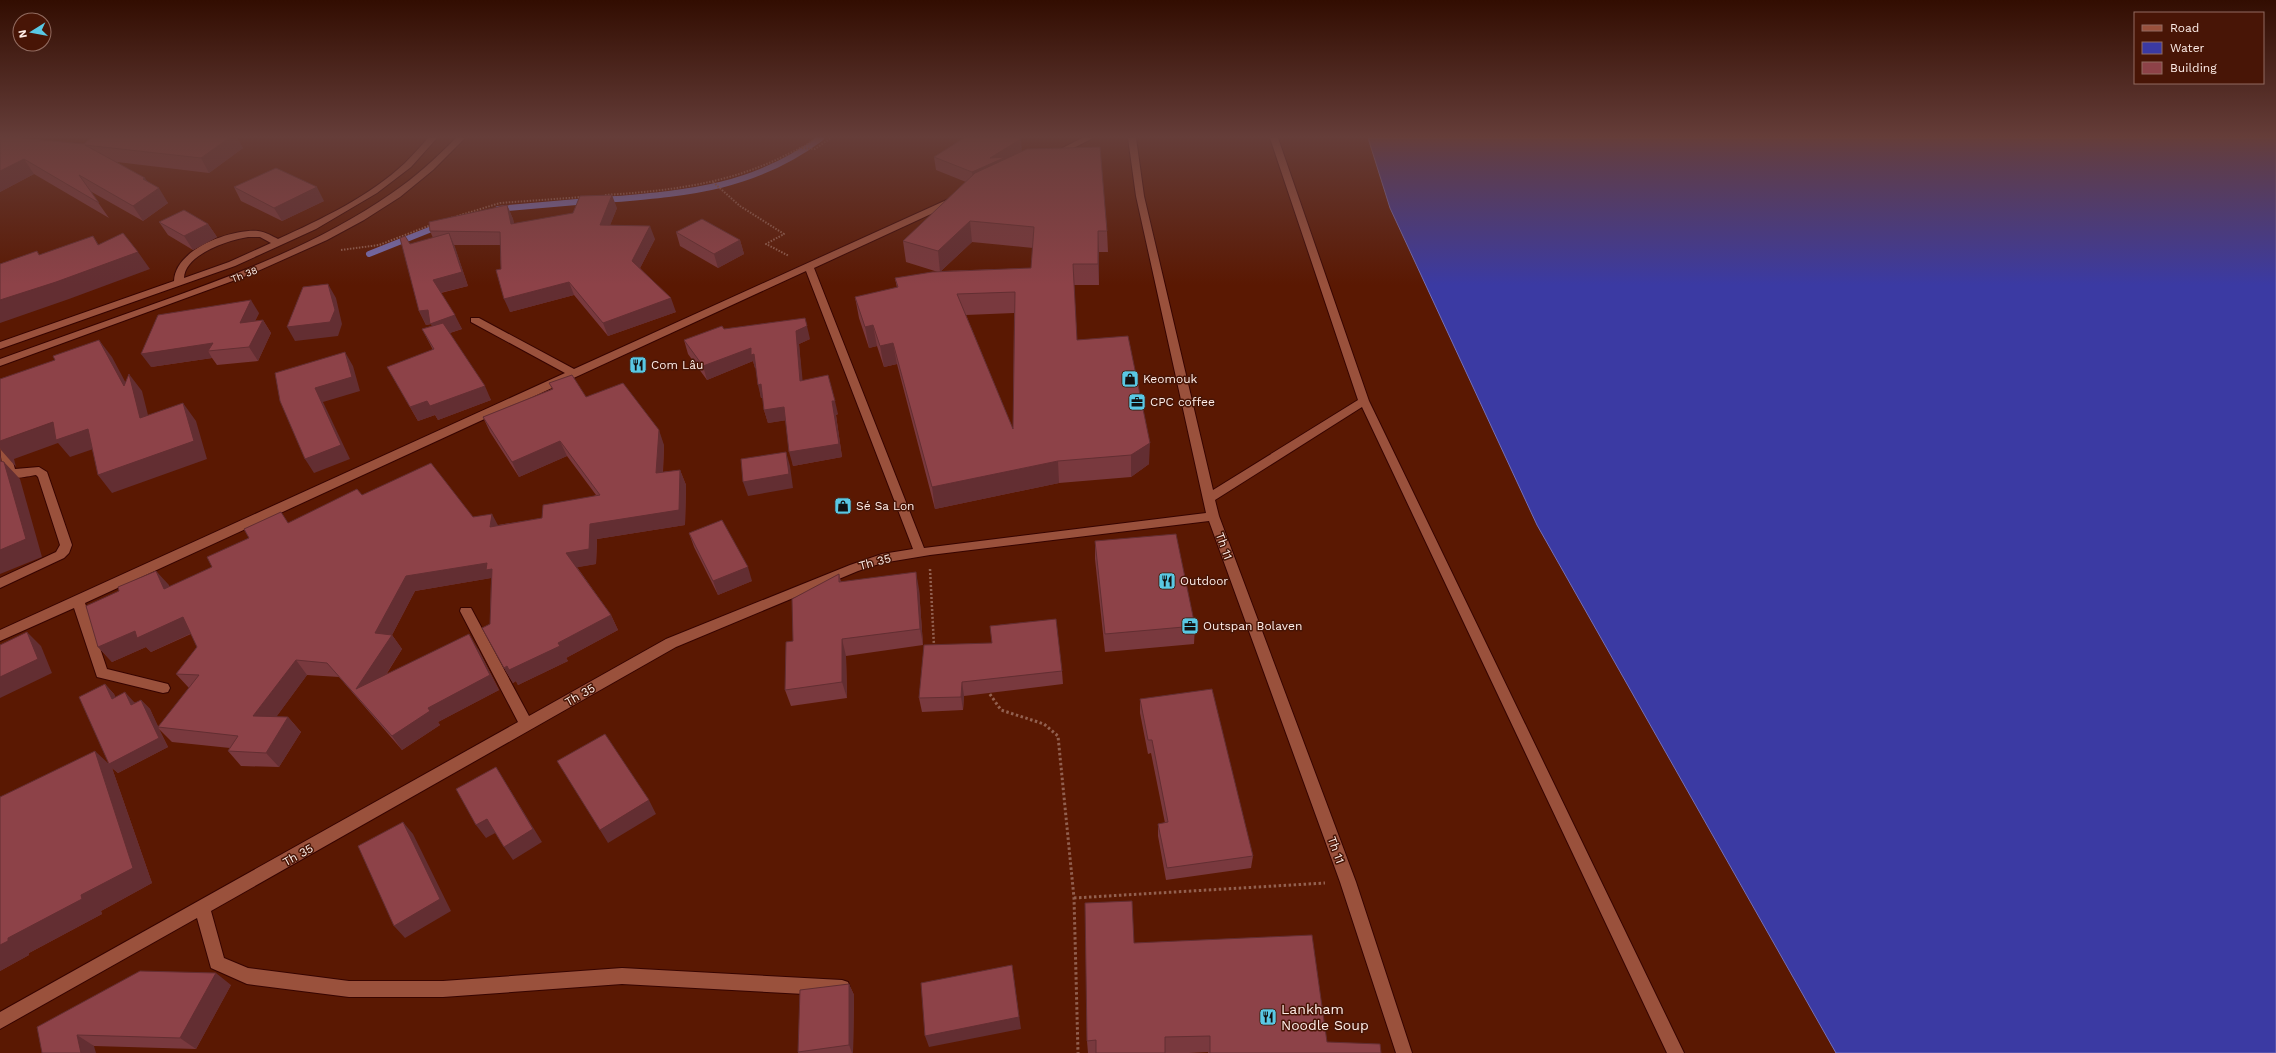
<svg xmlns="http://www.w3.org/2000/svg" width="2276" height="1053" font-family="'Work Sans',sans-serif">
<rect width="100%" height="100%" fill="#5a1802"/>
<path fill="#3b3aa3" stroke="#7670b8" d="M 1368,138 L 2276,138 L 2276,1053 L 1836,1053 L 1537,525 L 1390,208 Z"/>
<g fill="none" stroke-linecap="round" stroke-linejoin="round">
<path stroke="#7670b8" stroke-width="6" d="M 604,200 C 687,193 752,189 821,138
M 498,209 L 588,201
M 369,254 L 439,226"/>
<defs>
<path id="minor" d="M 428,138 L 437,138 L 411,167 L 377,193 L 316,229 L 235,266 L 0,349 L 0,342 L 174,281 C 175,249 231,229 258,231 C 266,232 272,236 278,239 C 322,219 370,196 405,163 C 413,155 421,146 428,138 ZM 248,237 L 260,237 L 271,243 L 229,262 L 184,278 C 185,254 229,240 248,237 Z
M 456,138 L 465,138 L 433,170 L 400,197 L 364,220 L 327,240 L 249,275 L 0,366 L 0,359 C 54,340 108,320 162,301 C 242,272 322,242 392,193 C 416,177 436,158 456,138 Z
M 1082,138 L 1093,138 L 1056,157 L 1049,155 Z
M 1128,138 L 1136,138 L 1144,196 L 1213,490 L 1358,400 L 1270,138 L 1278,138 L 1369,401 L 1684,1053 L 1667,1053 L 1362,407 L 1215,500 L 1219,516 L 1356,882 L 1412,1053 L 1396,1053 L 1340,882 L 1209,521 L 930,555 L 882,563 L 858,571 L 676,647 L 211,911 L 224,958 L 248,968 L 349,981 L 443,981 L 622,968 L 842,980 L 848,982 L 850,988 L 848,994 L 842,996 L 622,984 L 443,997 L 349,997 L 247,984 L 211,968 L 197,918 L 0,1029 L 0,1012 L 518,722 L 460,611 L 461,608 L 471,608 L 529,716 L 666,639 L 850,565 L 882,554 L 913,549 L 806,271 L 85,603 L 107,669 L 168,684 L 170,688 L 168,692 L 163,693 L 97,677 L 74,608 L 0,641 L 0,630 L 565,373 L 471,322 L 471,318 L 479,318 L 574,369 L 951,198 L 957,198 L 957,202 L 814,268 L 924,548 L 1206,513 L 1136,196 Z
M 0,434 L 6,438 L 15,469 L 39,467 L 47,472 L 72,545 L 69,553 L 64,558 L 0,588 L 0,578 L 56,552 L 60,545 L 38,477 L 36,475 C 29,476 15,480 8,476 C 0,471 0,443 0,434 Z"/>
</defs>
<use href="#minor" stroke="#360400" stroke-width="2"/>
<path stroke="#926050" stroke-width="2" stroke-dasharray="1.5 1.5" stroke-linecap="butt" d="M 799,148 L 815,149 L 831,138
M 713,182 L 740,206 L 784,234 L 766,244 L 789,256
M 605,195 C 668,191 729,184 786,155 C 796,150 807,146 815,138
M 451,218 L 500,203 L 582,197
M 341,250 L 379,245 L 431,225"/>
<path stroke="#926050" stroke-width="2.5" stroke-dasharray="2 2" stroke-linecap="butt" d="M 930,569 L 934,646 L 936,647"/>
<path stroke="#926050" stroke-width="3" stroke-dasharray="2.5 2.5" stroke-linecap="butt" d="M 987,690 L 1001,710 L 1044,724 L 1058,736 L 1074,898 L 1078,1053
M 1074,898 L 1325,883"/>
<use href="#minor" fill="#9a513c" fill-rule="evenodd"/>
</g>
<path fill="#79393e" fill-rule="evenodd" d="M 0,138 L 84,144 L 91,138 L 237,138 L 243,148 L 209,173 L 117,162 L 147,181 L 168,203 L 143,221 L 90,191 L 109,218 L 34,174 L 0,192 Z
M 1022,152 L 1020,153 L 1107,231 L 1108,252 L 1099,252 L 1099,285 L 1074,285 L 1077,340 L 1149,464 L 1131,477 L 1059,483 L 935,509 L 897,364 L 884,367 L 877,346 L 869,348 L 859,318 L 855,297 L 897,288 L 895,278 L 938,272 L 906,262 L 903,241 L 966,182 L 936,170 L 934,157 ZM 972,242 L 1033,248 L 1031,268 L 941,271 ZM 1014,313 L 1013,429 L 966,315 Z
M 234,187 L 324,201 L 282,221 L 241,201 Z
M 507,205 L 513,219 L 514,224 L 617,208 L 610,225 L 655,239 L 640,268 L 676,312 L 608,336 L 574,295 L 510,312 L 501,269 L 500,245 L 454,245 L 468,286 L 441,293 L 462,329 L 450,333 L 491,400 L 438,420 L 435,415 L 418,421 L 387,367 L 433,350 L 422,329 L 432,326 L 431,324 L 426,325 L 419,311 L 410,244 L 433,238 L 430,231 Z
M 159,222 L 208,224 L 217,237 L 193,250 L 168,235 Z
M 676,232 L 740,240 L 744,254 L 718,268 L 680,246 Z
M 259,313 L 255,321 L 263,320 L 271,333 L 258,361 L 217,365 L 212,358 L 151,367 Z
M 724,329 L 810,339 L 799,344 L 802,381 L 838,414 L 836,415 L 842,457 L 793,466 L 786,420 L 768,423 L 764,410 L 763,398 L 761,398 L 756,368 L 755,368 L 753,361 L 707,380 L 688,354 L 684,340 Z
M 549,383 L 586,397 L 664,445 L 663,472 L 680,470 L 686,485 L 685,525 L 597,539 L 596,564 L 577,567 L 611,615 L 618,630 L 566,658 L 568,661 L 518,685 L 516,681 L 513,683 L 504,668 L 490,624 L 491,580 L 491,578 L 415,591 L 392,635 L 402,649 L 386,675 L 478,649 L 499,690 L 438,722 L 440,725 L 402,750 L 339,677 L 307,675 L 276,717 L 288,717 L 301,732 L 279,767 L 241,766 L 228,751 L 230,748 L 172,742 L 159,729 L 168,747 L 118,773 L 112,768 L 152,883 L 101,911 L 102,914 L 29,953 L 29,955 L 0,971 L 0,797 L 108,763 L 105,684 L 114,694 L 115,697 L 134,702 L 135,703 L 141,700 L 150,709 L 158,727 L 189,688 L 176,674 L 197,647 L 191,634 L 151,652 L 146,647 L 112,662 L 98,647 L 119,591 L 156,571 L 169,587 L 212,567 L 289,523 L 362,495 L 473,517 L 498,525 L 542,518 L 596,495 L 567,456 L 519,477 L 490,432 L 483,417 L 552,389 Z
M 689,533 L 752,581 L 718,595 L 694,547 Z
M 1095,541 L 1195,626 L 1194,644 L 1105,652 L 1095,559 Z
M 839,574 L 841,582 L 919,589 L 923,645 L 846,656 L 847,698 L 791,706 L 785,690 L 793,641 Z
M 924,645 L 1062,671 L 1063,684 L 964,696 L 963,710 L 922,712 L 919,698 Z
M 1140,699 L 1253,856 L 1251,868 L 1166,880 L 1158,836 L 1158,824 L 1165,823 L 1151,753 L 1148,754 L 1140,713 Z
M 1134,943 L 1327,1042 L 1381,1053 L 1208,1053 L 1208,1052 L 1189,1053 L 1088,1053 L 1087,1041 Z
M 849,984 L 854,995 L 853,1053 L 798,1053 L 798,1052 Z
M 231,985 L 196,1049 L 94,1046 L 37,1027 Z"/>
<path fill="#632e32" d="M 229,138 L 237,138 L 243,148 L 209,173 L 201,158 Z
M 1021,139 L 1022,152 L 1006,162 L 974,186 L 972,172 L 990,158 Z
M 24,159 L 34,174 L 0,192 L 0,171 Z
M 145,178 L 154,192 L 159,188 L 168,203 L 143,221 L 133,206 L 143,179 Z
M 317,187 L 324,201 L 282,221 L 274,208 Z
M 612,195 L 617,208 L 605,238 L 600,225 Z
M 507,205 L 513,219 L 517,237 L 511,224 Z
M 970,221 L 972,242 L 940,272 L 938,251 Z
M 208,224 L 217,237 L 193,250 L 184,236 Z
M 650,226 L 655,239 L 637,274 L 632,261 Z
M 1098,231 L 1099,252 L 1099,285 L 1098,264 Z
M 449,233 L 455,247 L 468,286 L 439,293 L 433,280 Z
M 93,236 L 105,254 L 138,252 L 150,269 L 69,299 L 0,323 L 0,300 L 98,245 Z
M 740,240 L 744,254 L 718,268 L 714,254 Z
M 569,282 L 574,295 L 510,312 L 504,299 Z
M 328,284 L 336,298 L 342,324 L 338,336 L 295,341 L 287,327 Z
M 671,298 L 676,312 L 608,336 L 603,323 Z
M 251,300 L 259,313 L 248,336 L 240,323 Z
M 428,310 L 455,315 L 462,329 L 437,337 L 431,324 L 426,325 L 419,311 Z
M 263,320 L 271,333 L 258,361 L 249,347 Z
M 873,325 L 877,346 L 869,348 L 865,327 Z
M 807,326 L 810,339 L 799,344 L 804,394 L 800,381 L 796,331 Z
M 99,340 L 112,357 L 136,402 L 129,374 L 142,391 L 153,435 L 140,418 L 124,386 Z
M 213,343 L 208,351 L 212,358 L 151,367 L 141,354 Z
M 893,343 L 897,364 L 884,367 L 880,346 Z
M 751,348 L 754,354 L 758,367 L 755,368 L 753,361 L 707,380 L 703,366 Z
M 345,352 L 353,366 L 360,391 L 323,402 L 350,459 L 314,473 L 305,459 L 315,388 Z
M 761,384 L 765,397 L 761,398 L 758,385 Z
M 485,386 L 491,400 L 438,420 L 430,406 Z
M 427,401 L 435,415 L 418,421 L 410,407 Z
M 832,401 L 835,401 L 838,414 L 836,415 L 842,457 L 793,466 L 789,452 Z
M 183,403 L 196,421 L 207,459 L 112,493 L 98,475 Z
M 784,407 L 788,420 L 768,423 L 764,410 Z
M 53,422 L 88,429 L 102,446 L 70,457 L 58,443 L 14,459 L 16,467 L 1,450 L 0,448 L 2,469 L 0,469 L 0,441 Z
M 659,430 L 664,445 L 662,488 L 656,473 Z
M 560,441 L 567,456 L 519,477 L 512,462 Z
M 1150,443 L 1149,464 L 1131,477 L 1131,455 Z
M 786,452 L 790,466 L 793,488 L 748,496 L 743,482 Z
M 1058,461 L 1059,483 L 935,509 L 932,487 Z
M 4,462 L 20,479 L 42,557 L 0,574 L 0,550 Z
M 680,470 L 686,485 L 685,525 L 597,539 L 596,564 L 574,568 L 566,553 L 590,524 Z
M 492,514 L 500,529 L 490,527 Z
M 487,563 L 492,569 L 494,585 L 491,578 L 415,591 L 392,635 L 402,649 L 367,704 L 356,689 L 375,633 L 406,576 Z
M 748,567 L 752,581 L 718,595 L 713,581 Z
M 156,571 L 169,585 L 176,604 L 164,589 Z
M 916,572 L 919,589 L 923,645 L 920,629 Z
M 611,615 L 618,630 L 566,658 L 558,643 Z
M 183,617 L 196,631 L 151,652 L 146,647 L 112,662 L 98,647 L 135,631 Z
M 27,632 L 41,646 L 52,673 L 0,698 L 0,677 Z
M 469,634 L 478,649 L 499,690 L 438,722 L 440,725 L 402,750 L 392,736 L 428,708 Z
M 842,639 L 846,656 L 847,698 L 842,682 Z
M 560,646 L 568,661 L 518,685 L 516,681 L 513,683 L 504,668 Z
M 296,660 L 307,675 L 266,731 L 253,716 Z
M 962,682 L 964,696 L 963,710 L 961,697 Z
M 105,684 L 114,694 L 121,708 L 112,699 Z
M 125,692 L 134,702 L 140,714 L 131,705 Z
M 141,700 L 150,709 L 159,728 L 158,727 L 168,747 L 118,773 L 112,768 L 152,883 L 101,911 L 102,914 L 29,953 L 29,955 L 0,971 L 0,945 L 8,938 L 81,895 L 95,751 L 109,764 Z
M 288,717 L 301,732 L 279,767 L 266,753 Z
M 496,767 L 504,780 L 542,842 L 513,860 L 504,847 Z
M 649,800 L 656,814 L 608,843 L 600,830 Z
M 487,819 L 497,832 L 486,838 L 476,825 Z
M 403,822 L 413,834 L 451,911 L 405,938 L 394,926 Z
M 1012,965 L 1021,1029 L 929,1047 L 925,1036 Z
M 216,973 L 231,985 L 196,1049 L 180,1038 Z
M 849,984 L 854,995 L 853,1053 L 852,1053 L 849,1045 Z
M 77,1035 L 94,1046 L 96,1053 L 81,1053 Z"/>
<path fill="#8d4248" stroke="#632e32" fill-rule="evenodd" d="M 0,138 L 21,138 L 84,144 L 91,138 L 229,138 L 201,158 L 85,145 L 145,178 L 143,179 L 159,188 L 133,206 L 79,175 L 99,203 L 24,159 L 0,171 Z
M 964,138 L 1019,138 L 1021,139 L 990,158 L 1006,157 L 972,172 L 934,157 Z
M 1100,147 L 1107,231 L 1098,231 L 1098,264 L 1073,264 L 1077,340 L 1128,336 L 1150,443 L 1131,455 L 1058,461 L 932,487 L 893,343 L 880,346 L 873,325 L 865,327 L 855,297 L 898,287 L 895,278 L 932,272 L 1031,268 L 1034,227 L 970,221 L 938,251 L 903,241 L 975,173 L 1027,149 ZM 1015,292 L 1013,429 L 957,294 Z
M 276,168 L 317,187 L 274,208 L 234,187 Z
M 612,195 L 600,225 L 650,226 L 632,261 L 671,298 L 603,323 L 569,282 L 504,299 L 496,270 L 501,269 L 500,232 L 430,231 L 429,222 L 507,205 L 511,224 L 573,213 L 580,196 Z
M 184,210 L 208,224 L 184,236 L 159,222 Z
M 702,219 L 740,240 L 714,254 L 676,232 Z
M 123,233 L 138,252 L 56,282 L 0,300 L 0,264 L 37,251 L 39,255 L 93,236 L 98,245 Z
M 449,233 L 462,272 L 433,280 L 455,315 L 430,324 L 428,310 L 419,311 L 400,238 L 405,236 L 410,244 Z
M 328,284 L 335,310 L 330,322 L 287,327 L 303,287 Z
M 251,300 L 240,323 L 263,320 L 249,347 L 208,351 L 213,343 L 141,354 L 158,315 Z
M 805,318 L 807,326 L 796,331 L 800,381 L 828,375 L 835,401 L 832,401 L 839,444 L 789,452 L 784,407 L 764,410 L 761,384 L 758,385 L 754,354 L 751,355 L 751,348 L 703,366 L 684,340 L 722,326 L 724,329 Z
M 443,323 L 485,386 L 430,406 L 427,401 L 410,407 L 387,367 L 434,349 L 422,329 Z
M 99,340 L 124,386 L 129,374 L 140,418 L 183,403 L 194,441 L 98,475 L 88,429 L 56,440 L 53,422 L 0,441 L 0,379 L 55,360 L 53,356 Z
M 345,352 L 352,377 L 315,388 L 341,445 L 305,459 L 280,401 L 275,373 Z
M 572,375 L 586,397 L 623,383 L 659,430 L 656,473 L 680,470 L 679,510 L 590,524 L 589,549 L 566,553 L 611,615 L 558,643 L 560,646 L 509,670 L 507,666 L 504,668 L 482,628 L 490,624 L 492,569 L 486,570 L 487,563 L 406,576 L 375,633 L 392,635 L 356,689 L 469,634 L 490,675 L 428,708 L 430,711 L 392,736 L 327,663 L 296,660 L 253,716 L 288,717 L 266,753 L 228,751 L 238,736 L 158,727 L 199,675 L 176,674 L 197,647 L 183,617 L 137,638 L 135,631 L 98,647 L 86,606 L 119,591 L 118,587 L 156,571 L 164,589 L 212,567 L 207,557 L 249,538 L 244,529 L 281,512 L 288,523 L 357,489 L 362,495 L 431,463 L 473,517 L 492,514 L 490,527 L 542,518 L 543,505 L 600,495 L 560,441 L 512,462 L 483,417 L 553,389 L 549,383 Z
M 786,452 L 789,474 L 743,482 L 741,459 Z
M 0,461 L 4,462 L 26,539 L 0,550 Z
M 722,520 L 748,567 L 713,581 L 689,533 Z
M 1176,534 L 1195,626 L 1105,634 L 1095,541 Z
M 916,572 L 920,629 L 842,639 L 842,682 L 785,690 L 786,642 L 793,641 L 792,599 L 839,574 L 839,582 Z
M 1056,619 L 1062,671 L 962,682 L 961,697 L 919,698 L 924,645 L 992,643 L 990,626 Z
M 27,632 L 38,659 L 0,677 L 0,645 Z
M 105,684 L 112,699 L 125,692 L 131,705 L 141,700 L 159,738 L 109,764 L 79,697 Z
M 1212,689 L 1253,856 L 1167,868 L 1158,824 L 1168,822 L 1152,740 L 1148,740 L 1140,699 Z
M 605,734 L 649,800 L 600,830 L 557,761 Z
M 95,751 L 133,868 L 81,895 L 82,899 L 8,938 L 8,941 L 0,945 L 0,797 Z
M 496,767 L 533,829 L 504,847 L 487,819 L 476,825 L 456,789 Z
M 403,822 L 440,899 L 394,926 L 358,846 Z
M 1132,901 L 1134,943 L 1312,935 L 1327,1042 L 1380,1044 L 1381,1053 L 1210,1053 L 1210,1036 L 1165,1037 L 1165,1053 L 1096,1053 L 1096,1040 L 1087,1041 L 1085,903 Z
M 1012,965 L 1019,1017 L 925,1036 L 921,983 Z
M 140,971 L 216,973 L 180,1038 L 77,1035 L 81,1053 L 42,1053 L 37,1027 Z
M 849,984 L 849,1045 L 798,1052 L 800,990 Z"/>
<linearGradient id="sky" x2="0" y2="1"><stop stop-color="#320d01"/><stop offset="0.48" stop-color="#653d39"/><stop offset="1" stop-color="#653d39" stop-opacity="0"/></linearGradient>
<rect width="2276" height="285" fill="url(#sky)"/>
<defs>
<symbol id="restaurant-square" viewBox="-11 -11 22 22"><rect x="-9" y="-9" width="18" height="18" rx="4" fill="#59c8e4" stroke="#481506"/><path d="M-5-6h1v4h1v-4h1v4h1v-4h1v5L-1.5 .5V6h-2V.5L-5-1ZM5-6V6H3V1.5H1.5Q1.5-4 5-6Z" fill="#111"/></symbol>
<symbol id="shop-square" viewBox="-11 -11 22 22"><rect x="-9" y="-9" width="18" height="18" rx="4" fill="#59c8e4" stroke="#481506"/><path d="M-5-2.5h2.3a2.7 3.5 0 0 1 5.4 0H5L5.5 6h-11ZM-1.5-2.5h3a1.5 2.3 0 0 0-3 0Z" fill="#111"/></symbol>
<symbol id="office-square" viewBox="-11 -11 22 22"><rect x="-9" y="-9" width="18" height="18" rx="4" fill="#59c8e4" stroke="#481506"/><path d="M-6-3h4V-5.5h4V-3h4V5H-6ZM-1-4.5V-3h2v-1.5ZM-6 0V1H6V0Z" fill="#111"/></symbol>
</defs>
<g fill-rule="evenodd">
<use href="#restaurant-square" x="628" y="355" width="20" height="20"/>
<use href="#shop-square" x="1120" y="369" width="20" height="20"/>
<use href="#office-square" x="1127" y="392" width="20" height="20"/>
<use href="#shop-square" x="833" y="496" width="20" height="20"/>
<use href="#restaurant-square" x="1157" y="571" width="20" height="20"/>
<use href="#office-square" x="1180" y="616" width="20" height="20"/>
<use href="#restaurant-square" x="1258" y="1007" width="20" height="20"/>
</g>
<g text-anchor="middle" stroke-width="3" stroke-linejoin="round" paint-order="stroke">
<g font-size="10" fill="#feede8" stroke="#481506">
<text transform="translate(244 274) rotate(-22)" y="4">Th 38</text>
</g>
<g font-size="12" fill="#feede8" stroke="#481506" text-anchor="start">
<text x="651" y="369">Com Lâu</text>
<text x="1143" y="383">Keomouk</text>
<text x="1150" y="406">CPC coffee</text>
<text x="856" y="510">Sé Sa Lon</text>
<text x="1180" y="585">Outdoor</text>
<text x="1203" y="630">Outspan Bolaven</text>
</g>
<g font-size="12" fill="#feede8" stroke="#481506">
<text transform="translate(1224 546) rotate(70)" y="4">Th 11</text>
<text transform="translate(875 562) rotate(-15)" y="4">Th 35</text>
<text transform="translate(580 695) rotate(-30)" y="4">Th 35</text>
<text transform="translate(1336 850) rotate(70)" y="4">Th 11</text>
<text transform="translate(298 855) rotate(-29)" y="4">Th 35</text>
</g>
<g font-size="14" fill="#feede8" stroke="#481506" text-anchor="start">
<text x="1281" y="1014">Lankham<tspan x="1281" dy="16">Noodle Soup</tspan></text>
</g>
</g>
<rect x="2134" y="12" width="130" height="72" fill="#481506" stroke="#916b60"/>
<rect x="2142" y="25" width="20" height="6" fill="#9a513c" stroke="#916b60"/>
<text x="2170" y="32" font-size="12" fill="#feede8">Road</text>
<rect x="2142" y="42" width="20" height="12" fill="#3b3aa3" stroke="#916b60"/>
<text x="2170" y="52" font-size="12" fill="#feede8">Water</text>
<rect x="2142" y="62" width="20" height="12" fill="#8d4248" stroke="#916b60"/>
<text x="2170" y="72" font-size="12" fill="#feede8">Building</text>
<g transform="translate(32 32) rotate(259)"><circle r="19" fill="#481506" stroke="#916b60"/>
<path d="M0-3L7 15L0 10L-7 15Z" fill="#59c8e4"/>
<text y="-6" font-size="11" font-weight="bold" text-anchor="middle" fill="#feede8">N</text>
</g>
</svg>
